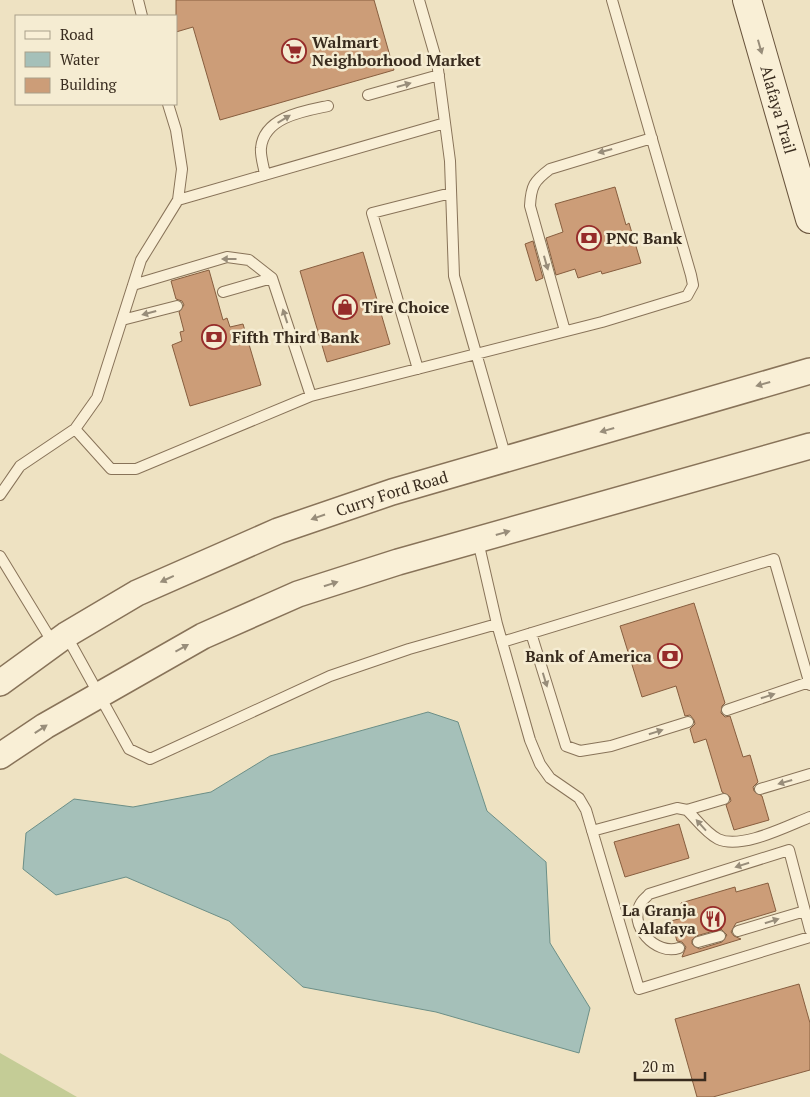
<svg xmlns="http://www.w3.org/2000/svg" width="810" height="1097" font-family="'PT Serif',serif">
<rect width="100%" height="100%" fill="#eee2c2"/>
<path fill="#c4cc96" d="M 0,1053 L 77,1097 L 0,1097 Z"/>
<path fill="#a5c0b9" stroke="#6c8f87" d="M 428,712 L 458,722 L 487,811 L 546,862 L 550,943 L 590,1008 L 579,1053 L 436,1012 L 303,987 L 229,921 L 126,877 L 56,895 L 23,869 L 26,833 L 74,799 L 133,807 L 211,792 L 270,756 Z"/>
<path fill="#cc9d78" stroke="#875e3f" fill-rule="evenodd" d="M 176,0 L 374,0 L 394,70 L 220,120 L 193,27 L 176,32 Z
M 615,187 L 626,225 L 629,223 L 641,263 L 602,274 L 601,271 L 578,278 L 575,269 L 556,275 L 546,238 L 563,232 L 555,204 Z
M 533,241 L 543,278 L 536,281 L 525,244 Z
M 363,252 L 390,344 L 327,362 L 300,271 Z
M 209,270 L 223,320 L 227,318 L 230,327 L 243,324 L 261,385 L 190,406 L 172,345 L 182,341 L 180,332 L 184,331 L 179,312 L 184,305 L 182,301 L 176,299 L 171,281 Z
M 694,603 L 725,703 L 722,706 L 721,713 L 725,717 L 730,716 L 743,757 L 750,755 L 758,782 L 753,787 L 754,791 L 762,796 L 769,820 L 734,830 L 726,805 L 731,801 L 730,797 L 722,792 L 706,739 L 694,743 L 690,729 L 695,724 L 694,720 L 690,715 L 685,716 L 676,686 L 642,697 L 620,626 Z
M 679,824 L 689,858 L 625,877 L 614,842 Z
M 768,883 L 776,911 L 736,923 L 731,932 L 734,936 L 741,939 L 682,957 L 686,947 L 682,942 L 677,941 L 671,921 L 686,917 L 681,903 L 735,887 L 736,892 ZM 721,929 L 727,935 L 722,942 L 699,949 L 692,944 L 692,940 L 696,936 Z
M 799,984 L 810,1023 L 810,1070 L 713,1097 L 697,1097 L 675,1019 Z"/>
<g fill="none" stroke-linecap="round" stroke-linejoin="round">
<defs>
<path id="service" d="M 138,0 L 142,16
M 419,0 L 437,62 L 450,161 L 454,276 L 506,458
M 368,95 L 439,75
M 265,175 C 264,167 260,156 261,148 C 264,117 304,111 328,106
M 178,200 L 445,123
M 133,285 L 227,257 L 249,260 L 272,278 L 311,396
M 223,292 L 272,278
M 122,320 L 177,306
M 565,331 L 530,206 C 531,186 534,181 550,169 L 652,138
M 418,369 L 372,213 L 451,193
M 75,429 L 111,469 L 136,469 L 311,396 L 602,322 L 687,296 L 693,285 L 691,275 L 612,0
M 0,495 L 20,466 L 75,429 L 97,398 L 141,260 L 178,200 L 182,169 L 176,130 L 168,104
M 478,541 L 497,624 L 530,740 L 540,764 L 550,778 L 579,798 L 586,810 L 639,989 L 810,937
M 0,556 L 53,643
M 531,633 L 566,746 L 580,751 L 611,746 L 688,722
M 66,635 L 129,749 L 150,759 L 330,676 L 409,649 L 497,624
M 502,642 L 774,559 L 810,685
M 727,710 L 809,682
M 760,789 L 810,774
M 687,810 C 696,819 706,833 718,839 C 741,850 787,826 810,817
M 592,831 L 677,808 L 687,810 L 724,799
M 738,931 L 805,911
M 698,942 L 720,936
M 679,948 C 656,956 627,925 641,903 C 642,900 647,897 649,894 L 789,850 L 810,930"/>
<g id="tertiary">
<path id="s1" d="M 0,683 L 66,635 L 137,593 L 278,531 L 392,492 L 810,371"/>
<path d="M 0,756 L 45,726 L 203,636 L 298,594 L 398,562 L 810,446"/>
</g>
<g id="secondary">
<path id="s2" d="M 747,0 L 810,219"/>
</g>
</defs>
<use href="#service" stroke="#887359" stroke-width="12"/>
<use href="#tertiary" stroke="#887359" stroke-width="28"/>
<use href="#secondary" stroke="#69543d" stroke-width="30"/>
<use href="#service" stroke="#f9efd6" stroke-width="10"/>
<use href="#tertiary" stroke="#f9efd6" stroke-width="25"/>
<use href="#secondary" stroke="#f9efd6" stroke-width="28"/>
</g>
<defs><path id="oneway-solid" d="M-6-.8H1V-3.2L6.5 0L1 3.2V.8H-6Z" transform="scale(1.25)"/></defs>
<g fill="#988d7a">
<use href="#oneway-solid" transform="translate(760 47) rotate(74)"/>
<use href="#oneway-solid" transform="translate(404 85) rotate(-16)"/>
<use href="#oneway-solid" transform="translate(284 119) rotate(-31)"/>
<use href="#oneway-solid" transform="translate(605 151) rotate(165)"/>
<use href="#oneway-solid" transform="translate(229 259) rotate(180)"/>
<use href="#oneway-solid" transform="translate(546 263) rotate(74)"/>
<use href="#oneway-solid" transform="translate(149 313) rotate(165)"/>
<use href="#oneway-solid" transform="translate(285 316) rotate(-108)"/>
<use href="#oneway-solid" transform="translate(763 384) rotate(164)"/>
<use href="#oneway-solid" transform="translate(607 430) rotate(164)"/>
<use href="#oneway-solid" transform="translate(318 517) rotate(161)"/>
<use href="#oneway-solid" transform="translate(503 533) rotate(-16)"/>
<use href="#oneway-solid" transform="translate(167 579) rotate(155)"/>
<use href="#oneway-solid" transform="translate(331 584) rotate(-18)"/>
<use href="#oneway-solid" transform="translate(182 648) rotate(-29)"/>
<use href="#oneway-solid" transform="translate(545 680) rotate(73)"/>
<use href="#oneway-solid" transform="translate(768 696) rotate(-18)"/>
<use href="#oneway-solid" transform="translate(41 729) rotate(-33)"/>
<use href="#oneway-solid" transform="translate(656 732) rotate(-17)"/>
<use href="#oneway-solid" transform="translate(785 782) rotate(164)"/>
<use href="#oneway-solid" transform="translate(701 825) rotate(-132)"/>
<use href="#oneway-solid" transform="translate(742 865) rotate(162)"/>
<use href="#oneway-solid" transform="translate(772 921) rotate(-17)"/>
</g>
<defs>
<symbol id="supermarket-ring" viewBox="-11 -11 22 22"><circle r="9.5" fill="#f5ecd2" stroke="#962c2a" stroke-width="1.5"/><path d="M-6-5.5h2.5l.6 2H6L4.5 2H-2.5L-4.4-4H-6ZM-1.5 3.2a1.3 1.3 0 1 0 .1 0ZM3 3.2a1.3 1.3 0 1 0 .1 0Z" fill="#962c2a"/></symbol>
<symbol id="bank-ring" viewBox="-11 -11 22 22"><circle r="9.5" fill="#f5ecd2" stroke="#962c2a" stroke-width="1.5"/><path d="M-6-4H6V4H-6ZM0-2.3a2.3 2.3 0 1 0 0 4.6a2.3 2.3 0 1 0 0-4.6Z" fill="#962c2a"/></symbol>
<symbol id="shop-ring" viewBox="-11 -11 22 22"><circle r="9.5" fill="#f5ecd2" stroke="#962c2a" stroke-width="1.5"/><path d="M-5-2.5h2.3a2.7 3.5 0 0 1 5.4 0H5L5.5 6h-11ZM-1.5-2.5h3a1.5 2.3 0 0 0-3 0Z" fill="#962c2a"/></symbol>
<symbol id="restaurant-ring" viewBox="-11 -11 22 22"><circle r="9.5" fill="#f5ecd2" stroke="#962c2a" stroke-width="1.5"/><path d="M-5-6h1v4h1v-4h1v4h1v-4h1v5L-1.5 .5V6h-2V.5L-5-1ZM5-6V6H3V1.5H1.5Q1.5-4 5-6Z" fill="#962c2a"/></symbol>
</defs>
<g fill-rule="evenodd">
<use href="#supermarket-ring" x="280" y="37" width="28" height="28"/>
<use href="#bank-ring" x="575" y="224" width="28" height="28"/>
<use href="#shop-ring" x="331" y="293" width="28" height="28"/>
<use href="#bank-ring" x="200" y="323" width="28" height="28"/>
<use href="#bank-ring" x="656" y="642" width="28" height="28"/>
<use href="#restaurant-ring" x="699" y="905" width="28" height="28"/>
</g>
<g text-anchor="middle" stroke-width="5" stroke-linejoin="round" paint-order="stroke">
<g font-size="16" font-weight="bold" fill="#382b1e" stroke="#f5ecd2" text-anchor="start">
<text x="312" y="48">Walmart<tspan x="312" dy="18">Neighborhood Market</tspan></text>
<text x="606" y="244">PNC Bank</text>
<text x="362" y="313">Tire Choice</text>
<text x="232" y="343">Fifth Third Bank</text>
<text x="652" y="662" text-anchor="end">Bank of America</text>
<text x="696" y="916" text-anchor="end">La Granja<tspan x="696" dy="18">Alafaya</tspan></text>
</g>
<g font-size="16" fill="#382b1e" stroke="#f5ecd2">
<text dy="6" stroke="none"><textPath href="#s2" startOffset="114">Alafaya Trail</textPath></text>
<text dy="6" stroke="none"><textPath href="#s1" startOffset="438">Curry Ford Road</textPath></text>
</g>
</g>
<rect x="15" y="15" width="162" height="90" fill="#f5ecd2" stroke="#a99f8a"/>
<rect x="25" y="31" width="25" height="8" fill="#f9efd6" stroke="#a99f8a"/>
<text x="60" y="40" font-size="15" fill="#382b1e">Road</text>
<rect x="25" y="52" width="25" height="15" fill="#a5c0b9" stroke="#a99f8a"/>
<text x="60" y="65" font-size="15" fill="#382b1e">Water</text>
<rect x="25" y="78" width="25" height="15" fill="#cc9d78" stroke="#a99f8a"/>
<text x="60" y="90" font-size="15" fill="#382b1e">Building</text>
<path d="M635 1072v8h70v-8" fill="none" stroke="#382b1e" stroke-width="2.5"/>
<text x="642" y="1072" font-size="15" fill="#382b1e" stroke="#f5ecd2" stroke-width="4" paint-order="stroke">20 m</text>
</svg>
